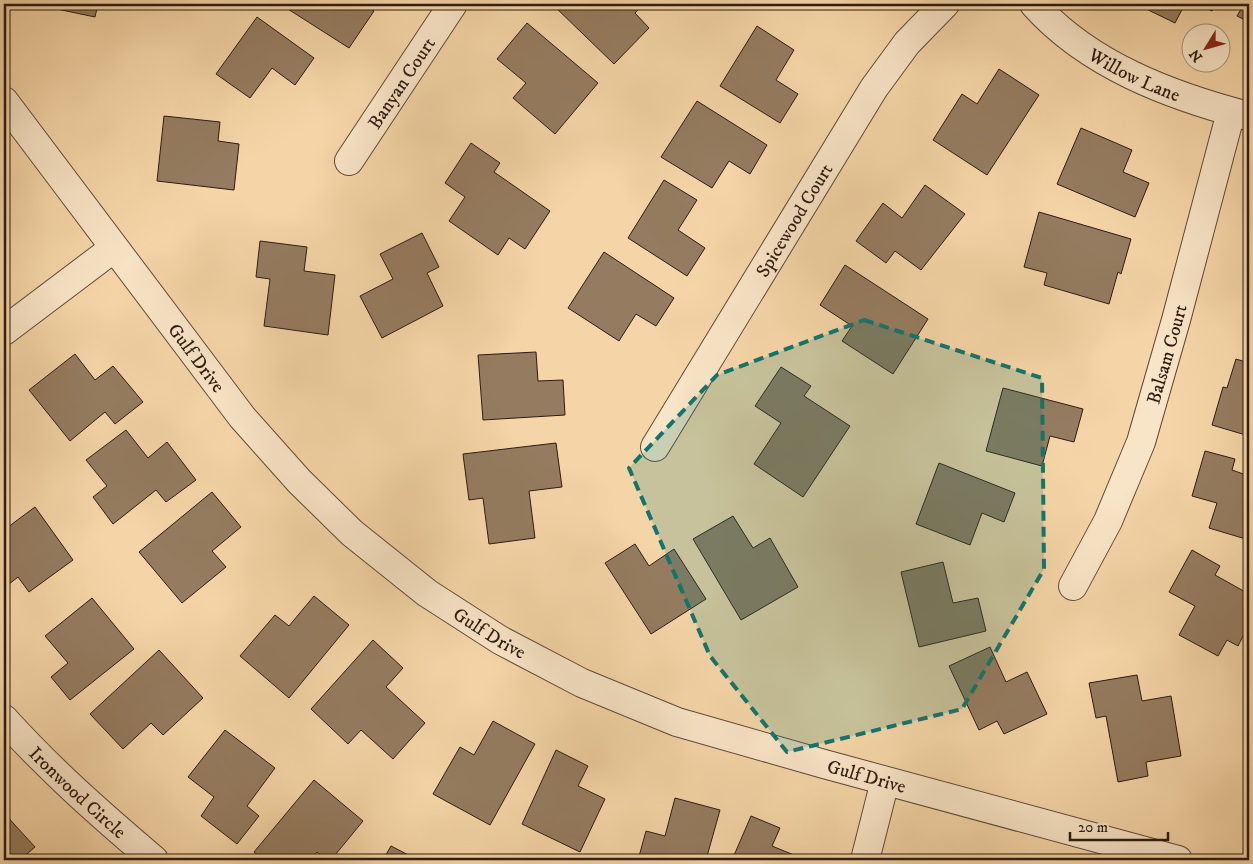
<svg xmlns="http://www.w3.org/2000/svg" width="1253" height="864" font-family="'IM FELL DW Pica',serif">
<rect width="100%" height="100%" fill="#f5d5a7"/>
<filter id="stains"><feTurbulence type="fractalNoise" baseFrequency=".004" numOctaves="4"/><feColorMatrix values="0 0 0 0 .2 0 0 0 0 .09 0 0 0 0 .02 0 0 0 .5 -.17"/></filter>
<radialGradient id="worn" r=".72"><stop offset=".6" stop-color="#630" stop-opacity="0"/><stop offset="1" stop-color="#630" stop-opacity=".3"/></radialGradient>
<path fill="#957c60" stroke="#2d1c13" d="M 33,4 L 98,4 L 95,17 Z
M 280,4 L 363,4 L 374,11 L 349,48 Z
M 552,4 L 644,4 L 635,13 L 649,28 L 614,64 Z
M 844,4 L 855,4 L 848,9 Z
M 1136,4 L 1185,4 L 1175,23 Z
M 1198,4 L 1216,4 L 1212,11 Z
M 1244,4 L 1249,4 L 1249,22 L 1237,16 Z
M 257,17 L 314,58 L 295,85 L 272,68 L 250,98 L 216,74 Z
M 527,23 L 598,83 L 555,134 L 513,98 L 526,83 L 497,59 Z
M 757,26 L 794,50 L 776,80 L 798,94 L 780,123 L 720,86 Z
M 999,69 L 1039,95 L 987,175 L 933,140 L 962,94 L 977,104 Z
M 697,101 L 767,145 L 750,174 L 729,161 L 712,188 L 661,157 Z
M 164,116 L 220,122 L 218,141 L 239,144 L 234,190 L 157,181 Z
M 1081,128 L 1132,150 L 1123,172 L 1149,183 L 1135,217 L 1057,184 Z
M 471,143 L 500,163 L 494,172 L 550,211 L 525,249 L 509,238 L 498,255 L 449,221 L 465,197 L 445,183 Z
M 664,180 L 697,200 L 678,230 L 705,248 L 687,276 L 628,238 Z
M 925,185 L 965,214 L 921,270 L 895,251 L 886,263 L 856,241 L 883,203 L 902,218 Z
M 1039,212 L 1131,239 L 1121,274 L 1118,272 L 1109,304 L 1044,285 L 1047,273 L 1024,267 Z
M 422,233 L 439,267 L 427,273 L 443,306 L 382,338 L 360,296 L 393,279 L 380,254 Z
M 260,241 L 307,247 L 304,271 L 335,275 L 328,335 L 264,326 L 270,279 L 256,277 Z
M 604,252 L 674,298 L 656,326 L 636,314 L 619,341 L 568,308 Z
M 845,265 L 928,319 L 893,374 L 842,341 L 852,326 L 820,305 Z
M 536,352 L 538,381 L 563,380 L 565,415 L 483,420 L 478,355 Z
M 75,354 L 95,380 L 113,366 L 143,402 L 115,424 L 105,412 L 70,441 L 29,390 Z
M 1236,359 L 1249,363 L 1249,436 L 1212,425 L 1223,387 L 1227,388 Z
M 781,367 L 811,386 L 804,396 L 850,426 L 803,497 L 754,464 L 781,423 L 755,406 Z
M 1003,388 L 1083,409 L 1074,442 L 1050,436 L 1042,466 L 986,451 Z
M 126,430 L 148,458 L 167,442 L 196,480 L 166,502 L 156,490 L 113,524 L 93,497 L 107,486 L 86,460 Z
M 556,443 L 562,487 L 529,491 L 535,538 L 489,544 L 483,498 L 469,500 L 463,454 Z
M 1205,451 L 1235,459 L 1232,470 L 1249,476 L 1249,540 L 1209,528 L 1217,503 L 1192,496 Z
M 939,463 L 1015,493 L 1004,522 L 982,513 L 970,545 L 916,524 Z
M 212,492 L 241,527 L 212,551 L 226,567 L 182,603 L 139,552 Z
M 35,507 L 73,560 L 29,592 L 18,577 L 4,588 L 4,530 Z
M 733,516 L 753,548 L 770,538 L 798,587 L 741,620 L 693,539 Z
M 635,544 L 649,566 L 674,549 L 706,599 L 651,634 L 605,563 Z
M 1192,550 L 1220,566 L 1215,575 L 1249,594 L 1249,629 L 1247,628 L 1238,646 L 1227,640 L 1218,656 L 1179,635 L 1195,606 L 1169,592 Z
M 943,562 L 953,603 L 978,598 L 986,631 L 919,647 L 901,572 Z
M 314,596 L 349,625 L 289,698 L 240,656 L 275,615 L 289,626 Z
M 92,598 L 134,649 L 70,700 L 51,677 L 68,663 L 45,636 Z
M 373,640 L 403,668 L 386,687 L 425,723 L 393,759 L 361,730 L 348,744 L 311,709 Z
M 990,647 L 1006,682 L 1027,672 L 1047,714 L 1004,734 L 997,721 L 979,730 L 949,666 Z
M 159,650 L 203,698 L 163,735 L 151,723 L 123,749 L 90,714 Z
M 1137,675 L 1142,701 L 1171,696 L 1181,756 L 1146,762 L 1148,776 L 1118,782 L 1106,716 L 1096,718 L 1089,683 Z
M 493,721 L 535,744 L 490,825 L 433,794 L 460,747 L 474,755 Z
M 225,730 L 275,768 L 247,806 L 259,816 L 237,844 L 201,816 L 214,797 L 188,777 Z
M 556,750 L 588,766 L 578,786 L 605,799 L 580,852 L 522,824 Z
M 314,780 L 363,821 L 331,860 L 327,860 L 317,852 L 310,860 L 264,860 L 254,852 Z
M 675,798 L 720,810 L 706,860 L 638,860 L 646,831 L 665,836 Z
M 4,813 L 35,847 L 20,860 L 4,860 Z
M 751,816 L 780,828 L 772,846 L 806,860 L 732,860 Z
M 391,846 L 418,860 L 383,860 Z"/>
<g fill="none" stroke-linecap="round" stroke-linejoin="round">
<defs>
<g id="minor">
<path id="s1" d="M 1034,4 C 1088,65 1171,96 1248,116"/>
<path id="s2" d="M 4,101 L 242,417 L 299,481 L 352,533 L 427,593 L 500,640 L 582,683 L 677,722 L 824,764 L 1178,860"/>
<path id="s3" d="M 349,161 L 453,4"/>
<path d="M 4,331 L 114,248"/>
<path id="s4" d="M 655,447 L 874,88 L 907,43 L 945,4"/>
<path id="s5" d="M 1073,586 L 1108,521 L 1141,442 L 1176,320 L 1231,112"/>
<path id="s6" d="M 4,719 C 51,771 101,815 154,860"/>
<path d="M 865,860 L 885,781"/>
</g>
</defs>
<use href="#minor" stroke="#5f4a38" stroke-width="30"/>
<use href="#minor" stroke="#f8e4c6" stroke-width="28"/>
</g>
<path fill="#0f766e" fill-opacity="0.2" stroke="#0f766e" stroke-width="4" stroke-dasharray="10 6" stroke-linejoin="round" d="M 864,320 L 1042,378 L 1044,569 L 962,709 L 787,752 L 710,656 L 629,468 L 717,375 Z"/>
<g text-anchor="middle" stroke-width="4.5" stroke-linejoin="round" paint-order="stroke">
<g font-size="19" fill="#2d1c13" stroke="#f8e4c6">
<text dy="7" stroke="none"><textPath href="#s1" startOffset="124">Willow Lane</textPath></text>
<text dy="7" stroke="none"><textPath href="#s3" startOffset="94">Banyan Court</textPath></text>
<text dy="7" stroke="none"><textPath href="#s4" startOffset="266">Spicewood Court</textPath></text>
<text dy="7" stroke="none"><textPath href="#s5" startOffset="251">Balsam Court</textPath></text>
<text dy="7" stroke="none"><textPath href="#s2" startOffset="321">Gulf Drive</textPath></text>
<text dy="7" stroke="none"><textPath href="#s2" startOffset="726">Gulf Drive</textPath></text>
<text dy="7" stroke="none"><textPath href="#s2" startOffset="1131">Gulf Drive</textPath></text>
<text dy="7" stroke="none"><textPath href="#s6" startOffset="104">Ironwood Circle</textPath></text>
</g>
</g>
<rect width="1253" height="864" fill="none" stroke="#f5d5a7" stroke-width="20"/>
<rect x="5" y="5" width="1243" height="854" fill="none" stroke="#2d1c13" stroke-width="2.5"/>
<rect x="10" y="10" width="1233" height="844" fill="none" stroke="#2d1c13"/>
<g transform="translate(1206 48) rotate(233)"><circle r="24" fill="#f8e4c6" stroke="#a7947e"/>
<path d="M0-4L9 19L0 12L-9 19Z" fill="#8f2418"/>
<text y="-8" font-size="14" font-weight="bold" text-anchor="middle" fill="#2d1c13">N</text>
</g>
<path d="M1070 832v8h98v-8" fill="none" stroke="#2d1c13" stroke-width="2.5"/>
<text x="1078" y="832" font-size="15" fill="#2d1c13" stroke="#f8e4c6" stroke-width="4" paint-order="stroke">20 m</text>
<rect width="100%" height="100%" filter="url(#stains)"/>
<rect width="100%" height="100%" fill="url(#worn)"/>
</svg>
